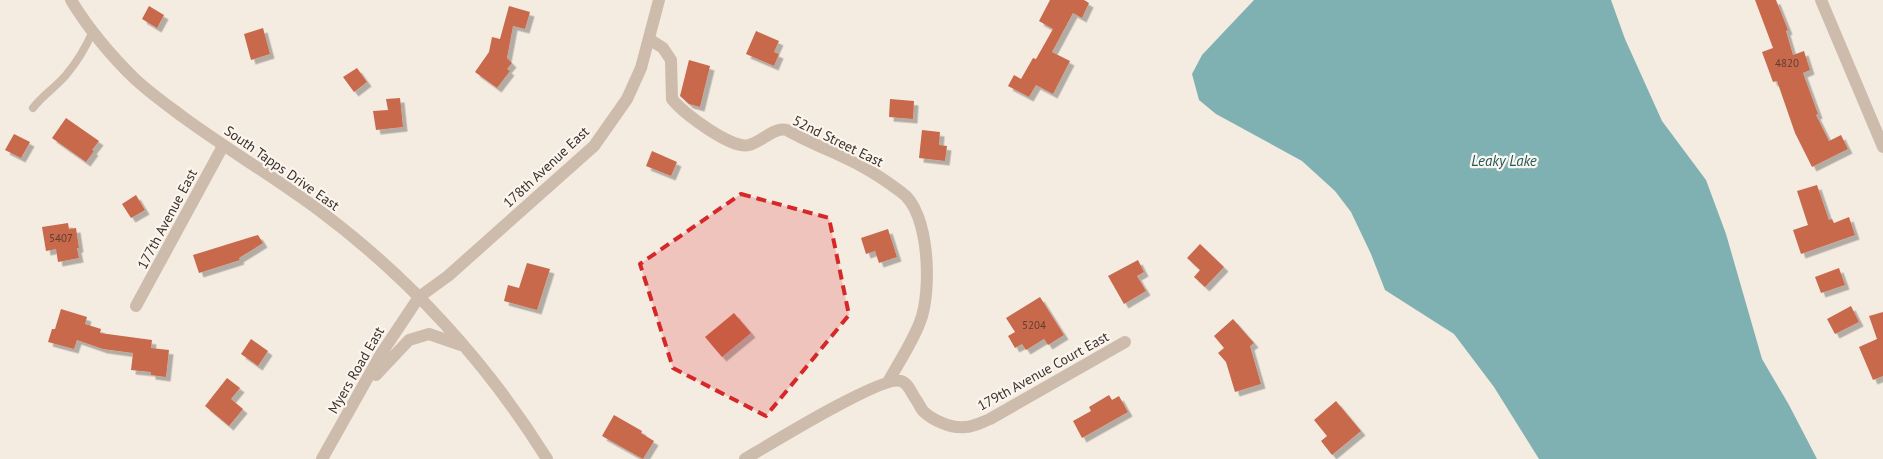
<svg xmlns="http://www.w3.org/2000/svg" width="1883" height="459" font-family="'PT Sans',sans-serif">
<defs>
<filter id="shadow"><feDropShadow dx="4.5" dy="4.5" stdDeviation="0" flood-color="#0004"/></filter>
</defs>
<rect width="100%" height="100%" fill="#f4ebe1"/>
<path fill="#7fb0b2" d="M 1254,0 L 1611,0 L 1625,39 L 1662,121 L 1706,180 L 1726,234 L 1762,359 L 1789,405 L 1817,459 L 1539,459 L 1494,387 L 1454,334 L 1385,290 L 1371,254 L 1351,212 L 1335,191 L 1302,161 L 1216,114 L 1199,100 L 1192,74 L 1202,55 Z"/>
<path fill="#c8694b" filter="url(#shadow)" d="M 1050,0 L 1084,0 L 1089,3 L 1082,18 L 1073,13 L 1052,52 L 1070,61 L 1053,94 L 1036,85 L 1029,97 L 1008,86 L 1014,75 L 1021,79 L 1033,58 L 1036,59 L 1053,29 L 1039,21 Z
M 1755,0 L 1776,0 L 1788,30 L 1786,31 L 1793,55 L 1804,51 L 1810,70 L 1803,73 L 1818,114 L 1816,115 L 1829,141 L 1841,135 L 1848,149 L 1812,167 L 1795,133 L 1777,81 L 1773,82 L 1762,52 L 1773,48 Z
M 149,6 L 164,15 L 157,28 L 142,19 Z
M 509,6 L 530,12 L 525,29 L 513,26 L 507,58 L 512,63 L 507,69 L 510,71 L 497,88 L 475,72 L 489,52 L 492,37 L 500,39 Z
M 263,28 L 270,54 L 251,60 L 244,34 Z
M 756,31 L 779,41 L 774,52 L 779,54 L 774,66 L 746,54 Z
M 689,60 L 710,66 L 700,107 L 689,104 L 680,96 Z
M 357,68 L 367,82 L 354,92 L 343,77 Z
M 400,98 L 403,127 L 376,130 L 373,111 L 388,110 L 386,99 Z
M 890,99 L 914,101 L 913,119 L 889,117 Z
M 66,118 L 99,141 L 92,150 L 94,151 L 86,162 L 52,138 Z
M 922,130 L 940,132 L 939,145 L 947,146 L 945,161 L 919,158 Z
M 14,134 L 30,142 L 21,158 L 5,150 Z
M 652,151 L 677,162 L 671,176 L 646,166 Z
M 1817,185 L 1829,220 L 1832,219 L 1834,223 L 1849,217 L 1855,235 L 1801,254 L 1793,230 L 1808,225 L 1797,191 Z
M 136,195 L 145,210 L 131,218 L 122,204 Z
M 68,223 L 69,229 L 76,228 L 79,248 L 77,248 L 79,258 L 58,262 L 56,249 L 46,251 L 42,227 Z
M 888,229 L 897,257 L 879,263 L 875,251 L 866,254 L 861,238 Z
M 258,235 L 263,243 L 239,258 L 240,260 L 199,273 L 193,255 Z
M 1200,244 L 1224,267 L 1205,287 L 1194,277 L 1200,270 L 1187,258 Z
M 1138,260 L 1144,272 L 1137,276 L 1146,291 L 1124,304 L 1108,276 Z
M 527,263 L 550,269 L 537,310 L 504,301 L 508,285 L 519,288 Z
M 1839,268 L 1845,285 L 1821,293 L 1815,277 Z
M 1040,297 L 1064,335 L 1048,345 L 1044,339 L 1026,350 L 1022,344 L 1015,348 L 1008,336 L 1015,332 L 1006,318 Z
M 1851,306 L 1859,322 L 1835,334 L 1827,319 Z
M 61,309 L 87,317 L 85,324 L 101,329 L 100,333 L 152,340 L 151,348 L 169,350 L 166,377 L 151,375 L 151,372 L 131,370 L 133,353 L 103,349 L 77,340 L 74,349 L 48,342 L 52,329 L 55,329 Z
M 1883,312 L 1883,376 L 1873,380 L 1859,347 L 1877,339 L 1869,316 Z
M 734,313 L 751,333 L 722,357 L 705,337 Z
M 1233,319 L 1254,343 L 1250,346 L 1261,384 L 1235,392 L 1226,362 L 1218,353 L 1224,348 L 1214,336 Z
M 251,339 L 268,351 L 258,366 L 241,354 Z
M 227,378 L 240,388 L 231,399 L 243,409 L 229,426 L 205,406 Z
M 1109,395 L 1112,400 L 1119,396 L 1128,412 L 1082,438 L 1073,421 L 1091,411 L 1089,407 Z
M 1336,401 L 1361,431 L 1332,455 L 1321,441 L 1327,436 L 1314,420 Z
M 614,415 L 642,431 L 641,433 L 654,441 L 643,459 L 602,436 Z"/>
<g fill="none" stroke-linecap="round" stroke-linejoin="round">
<path stroke="#cdbbac" stroke-width="8" d="M 33,108 C 43,95 56,87 66,75 C 77,62 86,47 93,31"/>
<path stroke="#cdbbac" stroke-width="12" d="M 1821,0 L 1883,147
M 649,39 L 663,48 L 671,60 L 672,99 C 683,113 732,150 749,145 C 762,142 773,127 787,130 C 811,144 838,153 863,167 C 876,174 889,183 901,192 C 930,211 932,292 920,322 C 912,343 899,362 888,382
M 419,297 L 448,276 L 594,146 L 627,99 L 641,68 L 659,0
M 136,306 L 223,146
M 745,459 C 767,446 882,375 901,381 C 908,383 911,392 915,398 C 918,402 920,407 923,411 C 932,420 952,429 965,427 C 974,427 982,422 990,419 L 1125,342"/>
<path stroke="#cdbbac" stroke-width="12" d="M 71,0 C 87,27 112,57 135,79 C 150,93 167,105 183,117 C 228,150 276,178 320,211 C 410,278 488,364 547,459
M 376,375 L 409,340 L 429,334 L 461,345
M 322,459 L 381,354 L 419,297"/>
</g>
<path fill="#d62828" fill-opacity="0.2" stroke="#d62828" stroke-width="4" stroke-dasharray="10 6" stroke-linejoin="round" d="M 741,194 L 829,218 L 849,315 L 766,416 L 673,368 L 640,264 Z"/>
<g text-anchor="middle" stroke-width="4.5" stroke-linejoin="round" paint-order="stroke">
<g font-size="11" fill="#5e3e33">
<text x="1787" y="67">4820</text>
<text x="61" y="242">5407</text>
<text x="1034" y="329">5204</text>
</g>
<g font-size="14" fill="#3b302b" stroke="#fbf5ee">
<text transform="translate(838 141) rotate(26)" y="5">52nd Street East</text>
<text transform="translate(546 167) rotate(-43)" y="5">178th Avenue East</text>
<text transform="translate(282 168) rotate(35)" y="5">South Tapps Drive East</text>
<text transform="translate(167 219) rotate(-62)" y="5">177th Avenue East</text>
<text transform="translate(356 370) rotate(-60)" y="5">Myers Road East</text>
<text transform="translate(1043 371) rotate(-29)" y="5">179th Avenue Court East</text>
</g>
<g font-size="15" font-style="italic" fill="#1f5a5e" stroke="#fbf5ee">
<text x="1504" y="166">Leaky Lake</text>
</g>
</g>
</svg>
